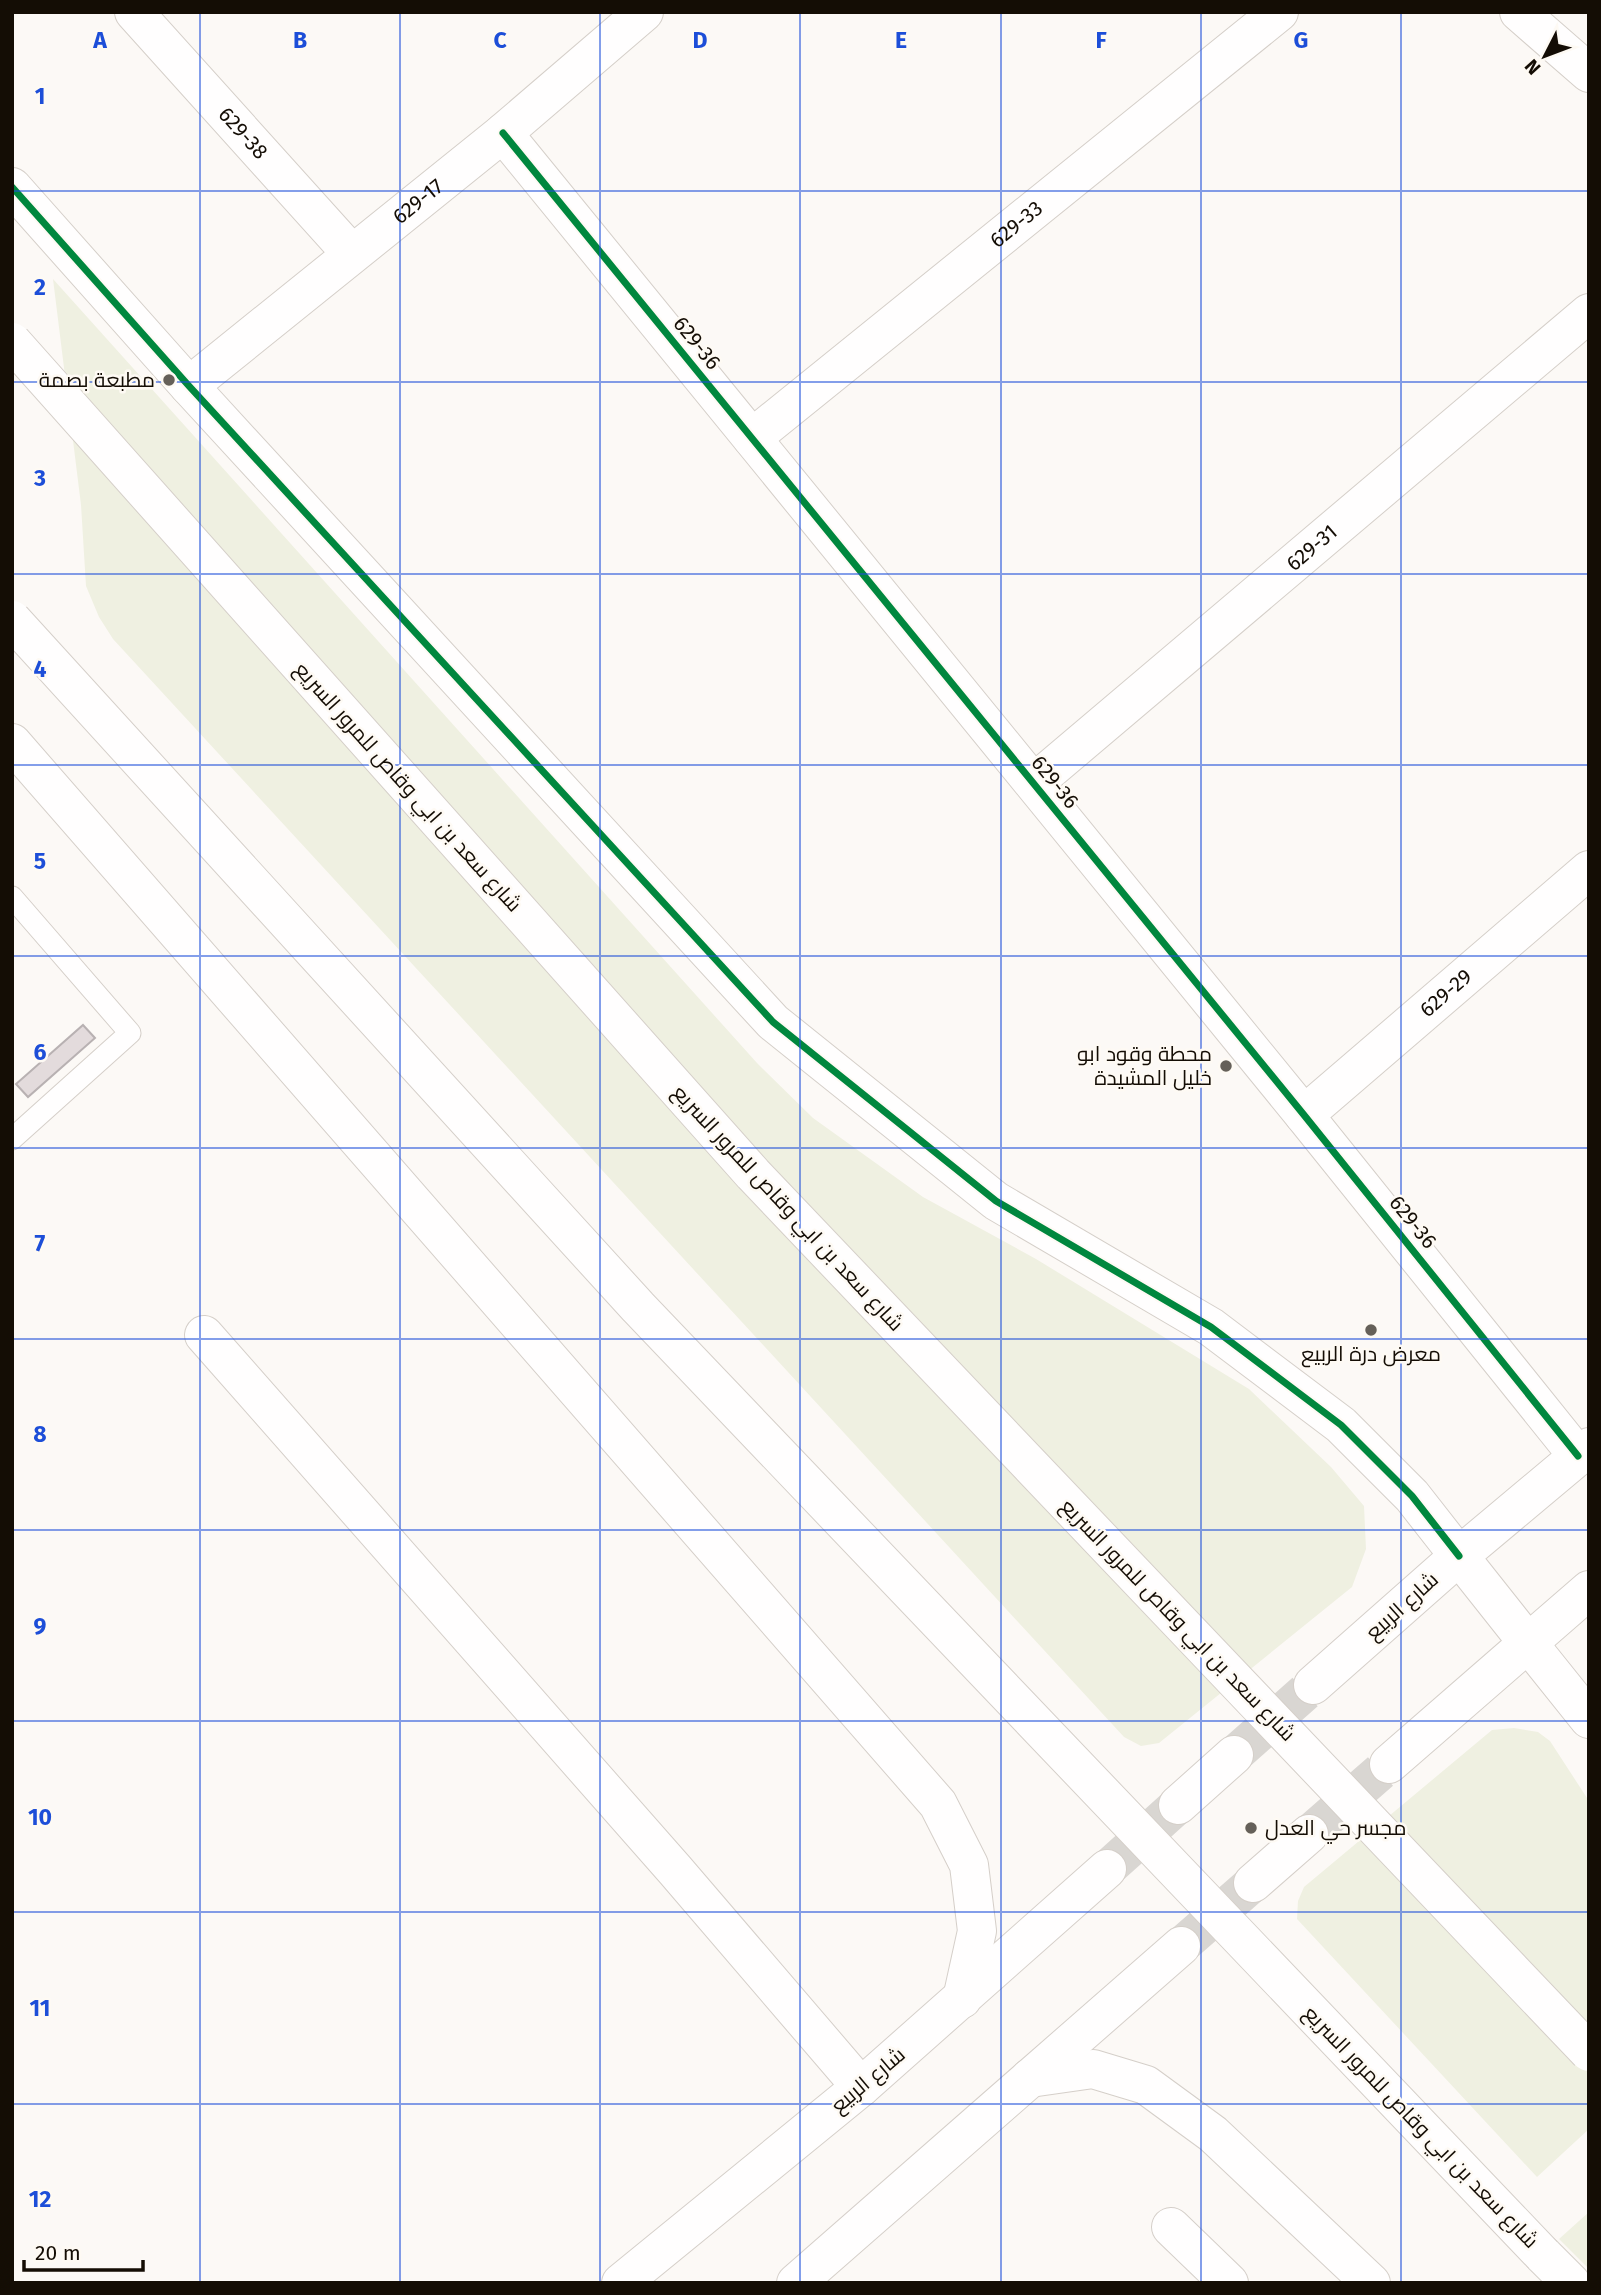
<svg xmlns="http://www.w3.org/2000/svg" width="1601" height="2295" font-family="'Fira Sans',Cairo,sans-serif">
<rect width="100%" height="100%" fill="#fcf9f6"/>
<path fill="#eff0e1" d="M 53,279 L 757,1063 L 813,1118 L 923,1197 L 1036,1259 L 1249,1389 L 1331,1467 L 1364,1506 L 1366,1549 L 1352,1587 L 1159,1743 L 1141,1746 L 1124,1737 L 113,639 L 99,617 L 86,586 L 81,505 Z
M 1514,1728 L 1538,1732 L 1550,1741 L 1589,1801 L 1589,2129 L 1537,2177 L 1297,1919 L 1298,1901 L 1304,1887 L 1492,1730 Z
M 1589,2212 L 1589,2269 L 1559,2239 Z"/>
<path fill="#e3dbdc" stroke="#b8b1b2" stroke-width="2" d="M 83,1025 L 95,1038 L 28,1097 L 16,1084 Z"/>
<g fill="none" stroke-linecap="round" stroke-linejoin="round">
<path stroke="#d9d6d2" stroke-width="38" stroke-dasharray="38 19" stroke-linecap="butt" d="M 1234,1755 L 1313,1685
M 1309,1834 L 1389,1764
M 1107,1869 L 1178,1805
M 1181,1946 L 1253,1883"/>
<defs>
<path id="lane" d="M 12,897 L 130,1033 L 12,1139"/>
<g id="street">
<path id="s1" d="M 134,12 L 351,253"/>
<path d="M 1519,12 L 1589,73"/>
<path d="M 503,133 L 1304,1115 L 1578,1456"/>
<path id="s2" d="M 189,386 L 503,133 L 644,12"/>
<path id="s3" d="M 752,438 L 1279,12"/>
<path id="s4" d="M 1034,783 L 1589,313"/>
<path id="s5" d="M 1304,1115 L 1589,870"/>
<path d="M 204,1335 L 675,1870 L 861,2087"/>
<path d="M 1171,2227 L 1229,2283"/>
</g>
<path id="secondary" d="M 12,187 L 189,386 L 773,1022 L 996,1201 L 1211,1327 L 1341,1425 L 1412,1496 L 1459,1556
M 12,743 L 938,1804 L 969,1865 L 977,1931 L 962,1999
M 1528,1643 L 1589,1719"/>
<path id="primary" d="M 1459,1556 L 1528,1643
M 1313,1685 L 1459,1556 L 1589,1447
M 1389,1764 L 1589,1590
M 1178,1805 L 1234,1755
M 1253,1883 L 1309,1834
M 621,2283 L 861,2087 L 1107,1869
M 796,2283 L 1181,1946"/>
<path id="highway" d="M 1030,2078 L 1093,2069 L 1146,2085 L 1213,2134 L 1371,2283
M 1543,2255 L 1571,2283"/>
</defs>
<use href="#lane" stroke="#d5cfc9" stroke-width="23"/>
<use href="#street" stroke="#d5cfc9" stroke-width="40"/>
<use href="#secondary" stroke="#d5cfc9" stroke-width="40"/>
<use href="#primary" stroke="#d5cfc9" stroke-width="40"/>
<use href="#highway" stroke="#d5cfc9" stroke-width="40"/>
<use href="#lane" stroke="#fffefe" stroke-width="21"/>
<use href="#street" stroke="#fffefe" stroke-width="38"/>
<use href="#secondary" stroke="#fffefe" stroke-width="38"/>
<use href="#primary" stroke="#fffefe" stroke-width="38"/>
<use href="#highway" stroke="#fffefe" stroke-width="38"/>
<defs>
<path id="highway-bridge" d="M 12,342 L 753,1174 L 1589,2052
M 12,620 L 638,1307 L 1543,2255"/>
</defs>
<use href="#highway-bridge" stroke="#d5cfc9" stroke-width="40" stroke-linecap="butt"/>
<use href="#highway-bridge" stroke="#fffefe" stroke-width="38"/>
<defs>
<path id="cycleway" d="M 503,133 L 1304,1115 L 1578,1456
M 12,187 L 189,386 L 773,1022 L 996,1201 L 1211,1327 L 1341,1425 L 1412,1496 L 1459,1556"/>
</defs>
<use href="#cycleway" stroke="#fefaf4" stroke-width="11"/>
<use href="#cycleway" stroke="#00873e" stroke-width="7"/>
</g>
<path fill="none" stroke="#1d4ed8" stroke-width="2" stroke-opacity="0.55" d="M 200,12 L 200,2283M 400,12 L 400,2283M 600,12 L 600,2283M 800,12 L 800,2283M 1001,12 L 1001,2283M 1201,12 L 1201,2283M 1401,12 L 1401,2283M 12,191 L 1589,191M 12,382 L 1589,382M 12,574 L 1589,574M 12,765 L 1589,765M 12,956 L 1589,956M 12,1148 L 1589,1148M 12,1339 L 1589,1339M 12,1530 L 1589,1530M 12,1721 L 1589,1721M 12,1912 L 1589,1912M 12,2104 L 1589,2104"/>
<g fill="#656059" stroke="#fefaf4" stroke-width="2.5">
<circle cx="169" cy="380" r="7"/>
<circle cx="1226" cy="1066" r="7"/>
<circle cx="1371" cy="1330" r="7"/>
<circle cx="1251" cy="1828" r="7"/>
</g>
<g text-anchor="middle" stroke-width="5" stroke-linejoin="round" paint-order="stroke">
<g font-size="21" fill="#140d05" stroke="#fefaf4">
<text dy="7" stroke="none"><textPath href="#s1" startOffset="163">629-38</textPath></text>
<text dy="7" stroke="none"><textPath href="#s2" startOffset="294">629-17</textPath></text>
<text dy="7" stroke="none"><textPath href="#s3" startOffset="340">629-33</textPath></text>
<text transform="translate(697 343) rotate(51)" y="7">629-36</text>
<text dy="7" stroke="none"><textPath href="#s4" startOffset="364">629-31</textPath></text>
<text transform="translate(1055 782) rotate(51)" y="7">629-36</text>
<text transform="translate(408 787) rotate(48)" y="7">شارع سعد بن ابي وقاص للمرور السريع</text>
<text dy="7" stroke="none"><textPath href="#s5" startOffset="187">629-29</textPath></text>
<text transform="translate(788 1208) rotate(47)" y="7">شارع سعد بن ابي وقاص للمرور السريع</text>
<text transform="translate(1413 1222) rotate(51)" y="7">629-36</text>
<text transform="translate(1402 1606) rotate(-42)" y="7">شارع الربيع</text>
<text transform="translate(1178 1620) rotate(46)" y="7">شارع سعد بن ابي وقاص للمرور السريع</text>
<text transform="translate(868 2080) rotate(-40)" y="7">شارع الربيع</text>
<text transform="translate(1421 2127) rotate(46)" y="7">شارع سعد بن ابي وقاص للمرور السريع</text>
</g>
<g font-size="21" fill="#140d05" stroke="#fefaf4" text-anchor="end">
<text x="155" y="387">مطبعة بصمة</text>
<text x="1212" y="1061">محطة وقود ابو<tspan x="1212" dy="24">خليل المشيدة</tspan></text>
<text x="1371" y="1361" text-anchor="middle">معرض درة الربيع</text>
<text x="1265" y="1835" text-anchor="start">مجسر حي العدل</text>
</g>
</g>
<g font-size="23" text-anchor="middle" font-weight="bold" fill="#1d4ed8" stroke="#fefaf4" stroke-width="5" stroke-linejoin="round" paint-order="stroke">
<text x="100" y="48">A</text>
<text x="300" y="48">B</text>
<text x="500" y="48">C</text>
<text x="700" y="48">D</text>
<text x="901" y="48">E</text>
<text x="1101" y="48">F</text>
<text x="1301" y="48">G</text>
<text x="40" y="104">1</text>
<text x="40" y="295">2</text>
<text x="40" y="486">3</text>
<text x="40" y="677">4</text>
<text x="40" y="869">5</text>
<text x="40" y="1060">6</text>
<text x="40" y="1251">7</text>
<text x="40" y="1442">8</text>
<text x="40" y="1634">9</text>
<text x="40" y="1825">10</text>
<text x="40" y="2016">11</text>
<text x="40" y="2207">12</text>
</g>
<rect width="1601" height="2295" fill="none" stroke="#140d05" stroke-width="28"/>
<g transform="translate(1545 56) rotate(228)" stroke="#fefaf4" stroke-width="5" paint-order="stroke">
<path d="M0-5L12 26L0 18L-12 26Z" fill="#140d05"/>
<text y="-10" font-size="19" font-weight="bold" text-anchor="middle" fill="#140d05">N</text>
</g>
<path d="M24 2260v10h119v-10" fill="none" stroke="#140d05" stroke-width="3.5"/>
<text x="35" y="2260" font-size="21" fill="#140d05" stroke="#fefaf4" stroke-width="5" paint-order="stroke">20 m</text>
</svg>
